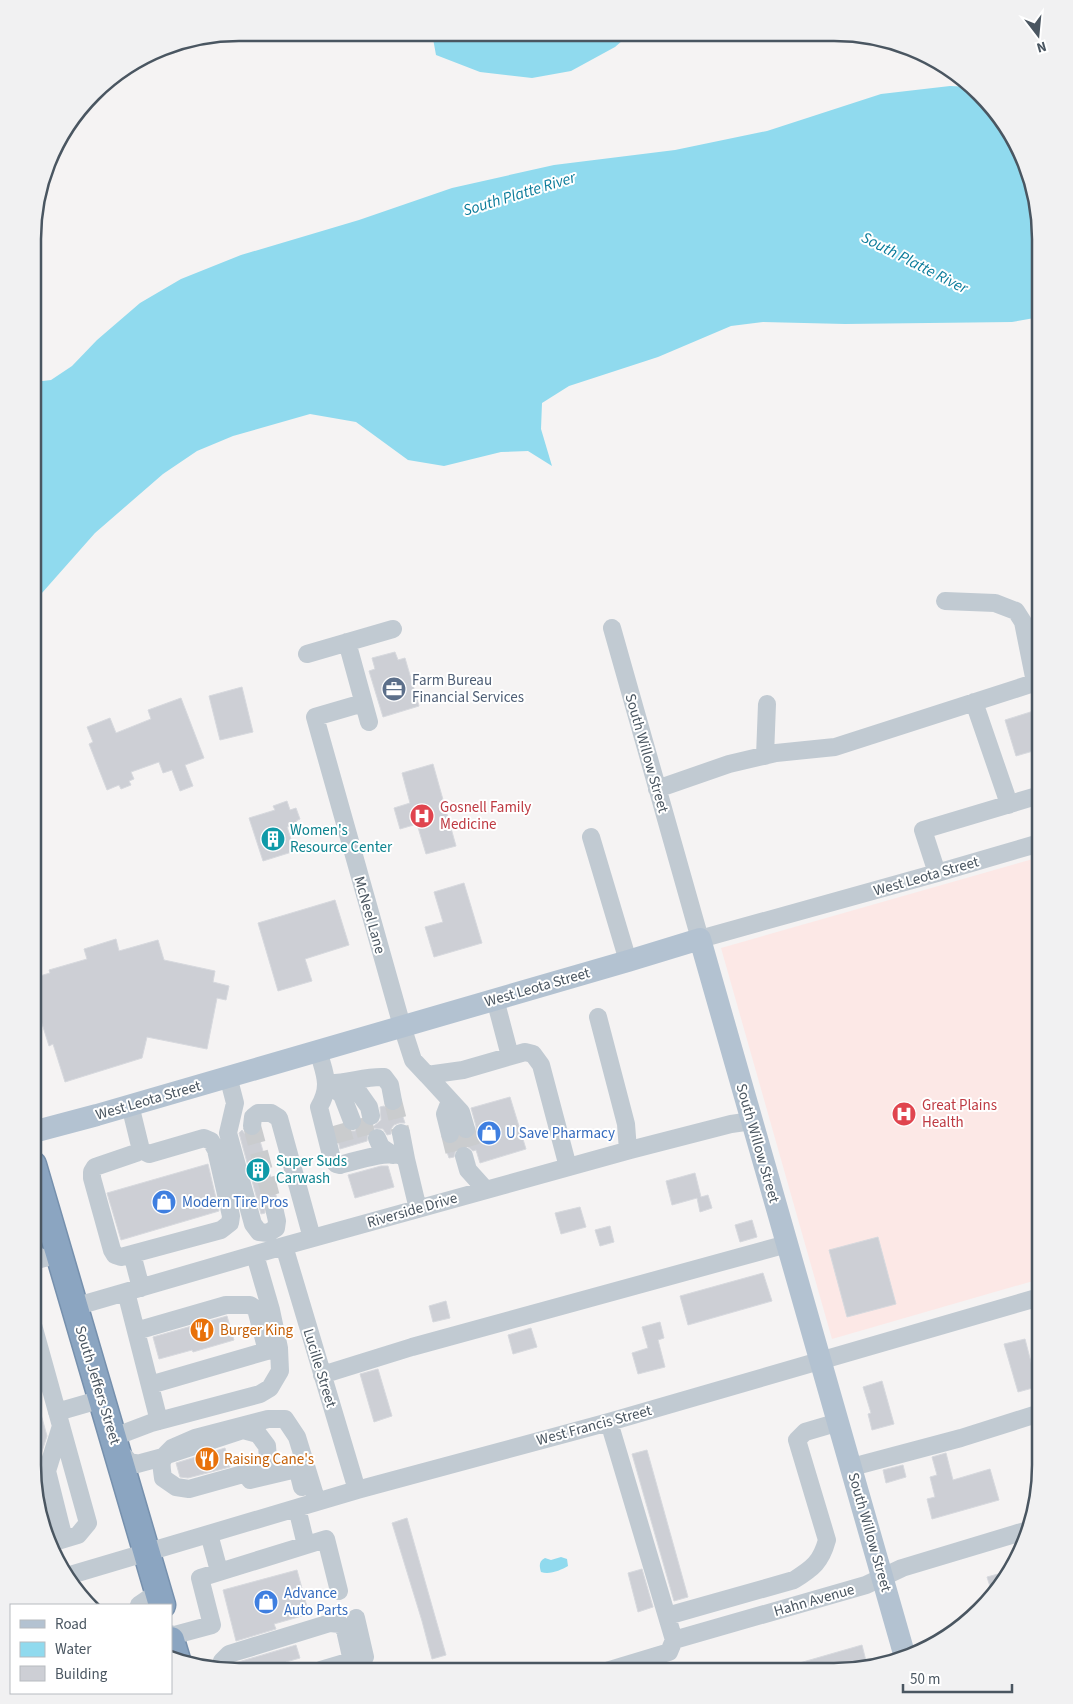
<svg xmlns="http://www.w3.org/2000/svg" width="1073" height="1704" font-family="'Source Sans 3',sans-serif">
<rect width="100%" height="100%" fill="#f5f3f3"/>
<path fill="#fdf9ef" d="M 40,195 L 42,277 L 34,280 L 34,213 Z"/>
<path fill="#fce8e6" d="M 1040,857 L 1040,1279 L 832,1339 L 721,948 Z"/>
<path fill="#90daee" d="M 432,33 L 630,34 L 615,47 L 571,71 L 532,78 L 480,72 L 436,55 Z
M 950,86 L 972,87 L 998,113 L 1025,160 L 1040,239 L 1040,317 L 1012,322 L 845,324 L 763,322 L 731,326 L 658,357 L 569,386 L 542,403 L 541,429 L 552,466 L 528,451 L 501,452 L 444,466 L 408,460 L 356,422 L 310,414 L 233,436 L 197,451 L 163,474 L 95,533 L 34,602 L 34,382 L 51,380 L 72,366 L 97,340 L 140,303 L 181,279 L 241,255 L 359,220 L 452,188 L 554,165 L 675,150 L 767,131 L 881,94 Z
M 561,1557 L 567,1559 L 568,1566 C 561,1570 550,1575 541,1572 C 539,1565 539,1561 545,1558 L 551,1560 Z"/>
<path fill="#cdcfd5" stroke="#d7d9de" d="M 395,652 L 398,660 L 405,658 L 419,706 L 383,717 L 369,671 L 375,669 L 372,658 Z
M 242,687 L 253,732 L 220,740 L 209,696 Z
M 181,698 L 204,758 L 185,765 L 193,786 L 180,791 L 172,770 L 163,773 L 159,762 L 131,772 L 134,779 L 129,781 L 131,785 L 121,789 L 119,785 L 107,790 L 89,744 L 93,742 L 87,727 L 110,718 L 116,733 L 151,719 L 148,710 Z
M 1040,709 L 1040,749 L 1016,756 L 1005,720 Z
M 433,764 L 456,846 L 426,854 L 417,824 L 400,829 L 394,808 L 410,803 L 402,773 Z
M 287,801 L 290,810 L 296,808 L 300,819 L 296,821 L 297,824 L 287,827 L 295,851 L 263,861 L 249,818 L 275,810 L 273,806 Z
M 464,883 L 482,943 L 434,957 L 425,927 L 443,922 L 434,892 Z
M 335,900 L 349,945 L 305,959 L 312,981 L 278,991 L 258,923 Z
M 116,939 L 119,951 L 158,940 L 164,960 L 215,971 L 213,982 L 229,986 L 226,1000 L 217,998 L 207,1049 L 147,1037 L 142,1058 L 65,1082 L 53,1044 L 49,1046 L 33,995 L 33,978 L 50,973 L 49,970 L 87,959 L 84,949 Z
M 510,1097 L 526,1149 L 480,1163 L 476,1150 L 473,1151 L 467,1146 L 462,1146 L 456,1149 L 454,1157 L 449,1158 L 444,1143 L 453,1144 L 460,1137 L 464,1139 L 469,1139 L 476,1132 L 476,1126 L 471,1108 Z
M 384,1106 L 390,1111 L 395,1111 L 400,1108 L 405,1123 L 399,1123 L 394,1125 L 391,1129 L 391,1134 L 387,1135 L 383,1129 L 373,1128 L 368,1132 L 367,1141 L 340,1149 L 335,1128 L 343,1126 L 350,1131 L 355,1131 L 361,1127 L 362,1122 L 367,1126 L 374,1126 L 381,1120 L 380,1107 Z
M 242,1130 L 245,1134 L 250,1136 L 258,1134 L 278,1202 L 273,1202 L 268,1204 L 265,1208 L 265,1213 L 261,1214 L 239,1133 Z
M 208,1164 L 219,1211 L 121,1240 L 107,1193 Z
M 381,1166 L 388,1166 L 394,1187 L 355,1198 L 348,1175 Z
M 695,1173 L 701,1197 L 708,1195 L 712,1208 L 700,1212 L 697,1198 L 672,1205 L 666,1181 Z
M 580,1207 L 586,1227 L 561,1234 L 555,1213 Z
M 752,1220 L 757,1237 L 740,1242 L 735,1225 Z
M 610,1226 L 614,1242 L 600,1246 L 595,1230 Z
M 878,1237 L 896,1304 L 847,1317 L 829,1250 Z
M 763,1273 L 772,1301 L 688,1325 L 680,1296 Z
M 446,1301 L 450,1318 L 433,1322 L 429,1306 Z
M 227,1316 L 234,1340 L 193,1352 L 192,1350 L 159,1359 L 153,1337 Z
M 660,1322 L 664,1338 L 658,1340 L 665,1367 L 638,1374 L 632,1353 L 648,1348 L 642,1327 Z
M 531,1328 L 537,1347 L 513,1354 L 508,1335 Z
M 1025,1339 L 1032,1366 L 1035,1365 L 1040,1386 L 1018,1392 L 1004,1344 Z
M 378,1369 L 392,1416 L 374,1422 L 360,1374 Z
M 882,1381 L 894,1424 L 872,1430 L 868,1414 L 871,1413 L 863,1387 Z
M 33,1396 L 36,1396 L 47,1436 L 37,1467 L 33,1468 Z
M 225,1448 L 230,1467 L 188,1478 L 180,1477 L 176,1463 Z
M 647,1450 L 688,1597 L 674,1601 L 632,1454 Z
M 946,1453 L 953,1480 L 990,1469 L 999,1500 L 932,1519 L 927,1499 L 935,1497 L 930,1477 L 937,1475 L 932,1457 Z
M 903,1465 L 906,1477 L 886,1483 L 883,1470 Z
M 407,1518 L 446,1655 L 432,1659 L 422,1621 L 392,1523 Z
M 642,1569 L 653,1607 L 638,1612 L 628,1573 Z
M 297,1570 L 309,1614 L 274,1624 L 276,1629 L 236,1641 L 223,1590 Z
M 1009,1571 L 998,1590 L 993,1596 L 987,1577 Z
M 296,1645 L 300,1658 L 286,1662 L 287,1665 L 271,1670 L 237,1670 L 235,1663 Z
M 862,1645 L 867,1665 L 834,1672 L 782,1671 L 782,1668 Z"/>
<g fill="none" stroke-linecap="round" stroke-linejoin="round">
<path stroke="#caccce" stroke-width="18" stroke-dasharray="18 9" stroke-linecap="butt" d="M 393,1101 L 401,1133
M 362,1118 L 368,1142
M 340,1124 L 347,1149
M 252,1126 L 275,1212
M 466,1129 L 473,1153
M 450,1134 L 456,1158"/>
<defs>
<path id="highway" d="M 33,1165 L 162,1605
M 171,1640 L 177,1660"/>
</defs>
<use href="#highway" stroke="#7690ad" stroke-width="29"/>
<path stroke="#c1cad2" stroke-width="18" d="M 945,601 L 995,603 L 1016,611 L 1023,622 L 1035,682
M 612,628 L 700,939 L 937,873 L 1040,843
M 347,642 L 369,722
M 307,654 L 393,629
M 974,702 L 1006,795 L 1008,805
M 363,703 L 315,717 L 402,1026 L 413,1060 L 427,1075 L 463,1070 L 525,1052 L 533,1054 L 541,1065 L 568,1167
M 765,756 L 767,704
M 657,789 L 729,764 L 776,753 L 835,747 L 1040,681
M 591,837 L 628,961
M 937,873 L 923,830 L 1040,795
M 495,999 L 510,1056
M 598,1017 L 626,1124 L 628,1150
M 318,1050 C 324,1073 332,1085 319,1107 L 332,1159 L 336,1164 L 340,1165 C 354,1161 396,1148 406,1159 L 418,1209
M 427,1075 L 461,1112 L 466,1129
M 228,1076 L 235,1103 L 228,1133 L 253,1224 L 259,1232 L 268,1233 L 276,1228 L 277,1221 L 275,1212
M 327,1083 C 347,1084 364,1076 384,1077 L 390,1085 L 393,1101
M 327,1083 L 342,1095 L 352,1121
M 341,1083 L 357,1090 L 369,1107 L 371,1116
M 130,1105 L 141,1150 L 136,1153 L 95,1167 L 92,1172 L 92,1178 L 112,1250 L 115,1255 L 121,1257 L 221,1230 L 230,1223 L 231,1216 L 216,1150 L 211,1141 L 204,1138 L 149,1154 L 141,1150
M 252,1126 L 253,1117 L 258,1113 L 271,1113 L 279,1118 L 312,1238
M 401,1133 L 406,1159
M 450,1134 L 445,1114 L 450,1101
M 377,1138 L 381,1147 L 393,1155
M 464,1156 L 468,1170 L 486,1190
M 284,1246 L 357,1490
M 132,1254 L 141,1288
M 33,1261 L 59,1254
M 126,1292 L 159,1421
M 74,1307 L 284,1246 L 630,1150 L 731,1124 L 752,1121
M 33,1325 L 88,1523 L 78,1535 L 48,1544
M 136,1331 L 226,1305 L 250,1305 L 256,1309 L 267,1351
M 322,1375 L 412,1347 L 787,1244
M 150,1385 L 277,1348
M 57,1412 L 102,1399
M 609,1422 L 674,1640
M 61,1426 L 47,1471 L 64,1539
M 243,1430 L 258,1434 L 267,1446 L 268,1458 L 264,1466 L 254,1471 L 189,1489 L 176,1487 L 163,1478 C 162,1469 159,1460 167,1455 Z
M 114,1437 L 151,1423 L 260,1394 L 270,1388 L 280,1371 L 279,1348 L 271,1310 L 255,1255
M 118,1450 L 129,1461 L 137,1464 L 163,1457 L 172,1448 L 195,1438 L 268,1419 L 285,1419 L 297,1437 L 317,1502
M 852,1467 L 961,1438 L 1040,1413
M 250,1480 L 288,1471 L 297,1467 L 302,1487
M 297,1508 L 306,1545
M 209,1534 L 219,1571
M 67,1576 L 357,1490 L 609,1422 L 1040,1297
M 139,1605 L 158,1592
M 667,1616 L 794,1580 C 813,1568 821,1562 827,1540 L 797,1440 L 805,1432 L 839,1422
M 171,1636 L 212,1625 L 200,1578 L 326,1539 L 339,1591
M 674,1640 L 866,1585 L 902,1568 L 1028,1530
M 220,1670 L 222,1661 L 229,1654 L 330,1623 L 340,1624 L 345,1630 L 352,1661
M 321,1670 L 365,1657 L 356,1618
M 606,1671 L 669,1652 L 674,1640"/>
<path stroke="#b3c2d1" stroke-width="22" d="M 33,1132 L 97,1115 L 628,961 L 700,939 L 905,1657"/>
<use href="#highway" stroke="#8ba5c1" stroke-width="26"/>
</g>
<defs>
<symbol id="office-disc" viewBox="-11 -11 22 22"><circle r="9.5" fill="#5c6f8a" stroke="#fff"/><path d="M-6-3h4V-5.5h4V-3h4V5H-6ZM-1-4.5V-3h2v-1.5ZM-6 0V1H6V0Z" fill="#fff"/></symbol>
<symbol id="hospital-disc" viewBox="-11 -11 22 22"><circle r="9.5" fill="#e0444e" stroke="#fff"/><path d="M-5-5h3v3.5h4V-5h3V5h-3V1.5h-4V5h-3Z" fill="#fff"/></symbol>
<symbol id="building-disc" viewBox="-11 -11 22 22"><circle r="9.5" fill="#0f9aa8" stroke="#fff"/><path d="M-4-6H4V6H1V3H-1V6H-4ZM-2.5-4.3h1.7v1.8h-1.7ZM.8-4.3h1.7v1.8H.8ZM-2.5-1h1.7V.8h-1.7ZM.8-1h1.7V.8H.8Z" fill="#fff"/></symbol>
<symbol id="shop-disc" viewBox="-11 -11 22 22"><circle r="9.5" fill="#3f7fe0" stroke="#fff"/><path d="M-5-2.5h2.3a2.7 3.5 0 0 1 5.4 0H5L5.5 6h-11ZM-1.5-2.5h3a1.5 2.3 0 0 0-3 0Z" fill="#fff"/></symbol>
<symbol id="restaurant-disc" viewBox="-11 -11 22 22"><circle r="9.5" fill="#e8710a" stroke="#fff"/><path d="M-5-6h1v4h1v-4h1v4h1v-4h1v5L-1.5 .5V6h-2V.5L-5-1ZM5-6V6H3V1.5H1.5Q1.5-4 5-6Z" fill="#fff"/></symbol>
</defs>
<g fill-rule="evenodd">
<use href="#office-disc" x="380" y="675" width="28" height="28"/>
<use href="#hospital-disc" x="408" y="802" width="28" height="28"/>
<use href="#building-disc" x="259" y="825" width="28" height="28"/>
<use href="#hospital-disc" x="890" y="1100" width="28" height="28"/>
<use href="#shop-disc" x="475" y="1119" width="28" height="28"/>
<use href="#building-disc" x="244" y="1156" width="28" height="28"/>
<use href="#shop-disc" x="150" y="1188" width="28" height="28"/>
<use href="#restaurant-disc" x="188" y="1316" width="28" height="28"/>
<use href="#restaurant-disc" x="193" y="1445" width="28" height="28"/>
<use href="#shop-disc" x="252" y="1588" width="28" height="28"/>
</g>
<g text-anchor="middle" stroke-width="4" stroke-linejoin="round" paint-order="stroke">
<g font-size="15" fill="#4e5e75" stroke="#fff" text-anchor="start">
<text x="412" y="685">Farm Bureau<tspan x="412" dy="17">Financial Services</tspan></text>
</g>
<g font-size="15" fill="#4a5661" stroke="#fff">
<text transform="translate(647 753) rotate(74)" y="5">South Willow Street</text>
<text transform="translate(926 876) rotate(-16)" y="5">West Leota Street</text>
<text transform="translate(370 915) rotate(74)" y="5">McNeel Lane</text>
<text transform="translate(537 987) rotate(-16)" y="5">West Leota Street</text>
<text transform="translate(148 1100) rotate(-16)" y="5">West Leota Street</text>
<text transform="translate(758 1143) rotate(74)" y="5">South Willow Street</text>
<text transform="translate(412 1210) rotate(-16)" y="5">Riverside Drive</text>
<text transform="translate(320 1368) rotate(73)" y="5">Lucille Street</text>
<text transform="translate(98 1385) rotate(73)" y="5">South Jeffers Street</text>
<text transform="translate(594 1425) rotate(-15)" y="5">West Francis Street</text>
<text transform="translate(870 1532) rotate(74)" y="5">South Willow Street</text>
<text transform="translate(814 1600) rotate(-16)" y="5">Hahn Avenue</text>
</g>
<g font-size="15" fill="#be3a42" stroke="#fff" text-anchor="start">
<text x="440" y="812">Gosnell Family<tspan x="440" dy="17">Medicine</tspan></text>
<text x="922" y="1110">Great Plains<tspan x="922" dy="17">Health</tspan></text>
</g>
<g font-size="15" fill="#0d838f" stroke="#fff" text-anchor="start">
<text x="290" y="835">Women's<tspan x="290" dy="17">Resource Center</tspan></text>
<text x="276" y="1166">Super Suds<tspan x="276" dy="17">Carwash</tspan></text>
</g>
<g font-size="15" fill="#366cbe" stroke="#fff" text-anchor="start">
<text x="506" y="1138">U Save Pharmacy</text>
<text x="182" y="1207">Modern Tire Pros</text>
<text x="284" y="1598">Advance<tspan x="284" dy="17">Auto Parts</tspan></text>
</g>
<g font-size="15" fill="#c56008" stroke="#fff" text-anchor="start">
<text x="220" y="1335">Burger King</text>
<text x="224" y="1464">Raising Cane's</text>
</g>
<g font-size="16" font-style="italic" fill="#0c7c9b" stroke="#fff">
<text transform="translate(519 193) rotate(-17)" y="6">South Platte River</text>
<text transform="translate(915 262) rotate(27)" y="6">South Platte River</text>
</g>
</g>
<path d="M0 0H1073V1704H0ZM239 41H834A198 198 0 0 1 1032 239V1465A198 198 0 0 1 834 1663H239A198 198 0 0 1 41 1465V239A198 198 0 0 1 239 41Z" fill="#f1f1f2" fill-rule="evenodd"/>
<path fill="none" stroke="#4a5661" stroke-width="2.5" d="M239 41H834A198 198 0 0 1 1032 239V1465A198 198 0 0 1 834 1663H239A198 198 0 0 1 41 1465V239A198 198 0 0 1 239 41Z"/>
<rect x="10" y="1604" width="162" height="90" fill="#ffffff" stroke="#b7bbc0"/>
<rect x="20" y="1620" width="25" height="8" fill="#b3c2d1" stroke="#b7bbc0"/>
<text x="55" y="1629" font-size="15" fill="#4a5661">Road</text>
<rect x="20" y="1642" width="25" height="15" fill="#90daee" stroke="#b7bbc0"/>
<text x="55" y="1654" font-size="15" fill="#4a5661">Water</text>
<rect x="20" y="1666" width="25" height="15" fill="#cdcfd5" stroke="#b7bbc0"/>
<text x="55" y="1679" font-size="15" fill="#4a5661">Building</text>
<g transform="translate(1038 35) rotate(164)" stroke="#ffffff" stroke-width="4" paint-order="stroke">
<path d="M0-4L9 19L0 12L-9 19Z" fill="#4a5661"/>
<text y="-8" font-size="14" font-weight="bold" text-anchor="middle" fill="#4a5661">N</text>
</g>
<path d="M903 1684v8h109v-8" fill="none" stroke="#4a5661" stroke-width="2.5"/>
<text x="910" y="1684" font-size="15" fill="#4a5661" stroke="#ffffff" stroke-width="4" paint-order="stroke">50 m</text>
</svg>
